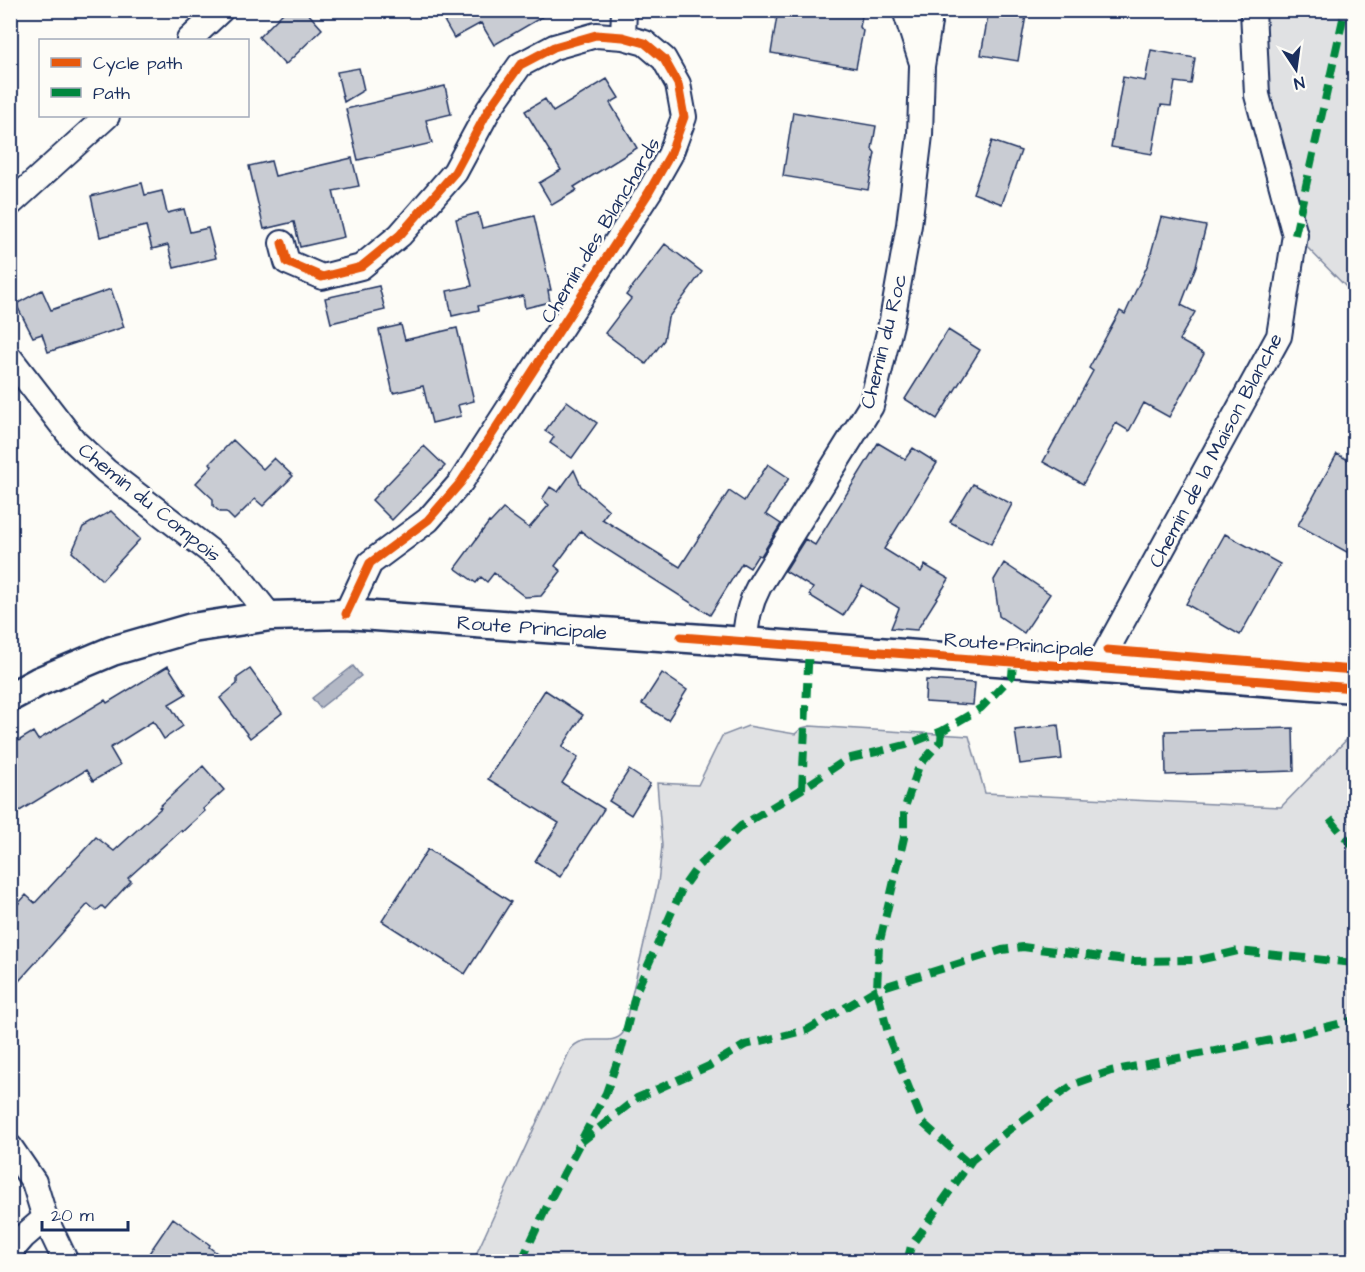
<svg xmlns="http://www.w3.org/2000/svg" width="1365" height="1272" font-family="'Architects Daughter',sans-serif">
<rect width="100%" height="100%" fill="#fdfcf7"/>
<filter id="ink" filterUnits="userSpaceOnUse"><feTurbulence type="fractalNoise" baseFrequency=".0167" numOctaves="2"/><feDisplacementMap in="SourceGraphic" scale="12" xChannelSelector="R" yChannelSelector="G"/><feConvolveMatrix kernelMatrix="1 2 1 2 8 2 1 2 1" color-interpolation-filters="sRGB"/></filter>
<g filter="url(#ink)">
<path fill="#e0e1e3" stroke="#7e88a0" stroke-width="1.5" d="M 1253,11 L 1354,11 L 1354,295 L 1295,235 Z
M 748,726 L 795,734 L 802,728 L 810,726 L 969,736 L 985,793 L 1281,807 L 1354,732 L 1354,1261 L 473,1261 L 570,1050 C 584,1030 611,1049 623,1033 L 658,883 L 662,846 L 657,783 L 698,785 L 722,736 Z"/>
<path fill="#b3b8c5" stroke="#76819c" stroke-width="1.5" d="M 353,666 L 361,676 L 320,708 L 312,698 Z"/>
<path fill="#c9ccd3" stroke="#1b2f5e" stroke-width="1.5" d="M 286,10 L 305,10 L 322,29 L 285,65 L 259,37 Z
M 438,10 L 554,10 L 494,45 L 481,23 L 454,38 Z
M 778,10 L 863,10 L 860,27 L 863,31 L 856,68 L 771,53 Z
M 989,10 L 1027,10 L 1018,61 L 981,55 Z
M 1151,50 L 1195,58 L 1191,84 L 1175,82 L 1171,106 L 1161,105 L 1152,154 L 1111,147 L 1123,77 L 1145,81 Z
M 359,68 L 364,90 L 344,102 L 337,72 Z
M 607,79 L 619,98 L 610,103 L 637,148 L 574,187 L 577,190 L 552,205 L 539,183 L 561,170 L 525,111 L 545,99 L 553,112 Z
M 445,86 L 451,114 L 426,120 L 432,143 L 358,160 L 346,109 Z
M 793,112 L 876,126 L 872,149 L 875,153 L 868,190 L 783,176 Z
M 992,141 L 1021,151 L 1002,204 L 973,193 Z
M 352,158 L 359,186 L 333,191 L 344,237 L 300,247 L 294,222 L 264,229 L 249,166 L 271,161 L 275,176 Z
M 142,183 L 145,195 L 162,191 L 167,213 L 184,209 L 190,232 L 208,228 L 216,258 L 174,268 L 168,245 L 152,249 L 146,226 L 100,237 L 91,196 Z
M 478,213 L 482,228 L 534,216 L 551,290 L 548,290 L 550,302 L 525,308 L 523,296 L 478,306 L 479,310 L 452,316 L 447,291 L 472,286 L 456,219 Z
M 1161,217 L 1206,226 L 1196,266 L 1181,305 L 1195,312 L 1179,340 L 1204,354 L 1169,417 L 1144,403 L 1129,431 L 1116,423 L 1083,484 L 1043,462 L 1093,371 L 1089,368 L 1120,311 L 1125,314 L 1148,264 Z
M 665,244 L 702,272 L 668,318 L 664,340 L 646,364 L 605,333 L 631,299 L 626,295 Z
M 379,286 L 385,310 L 331,323 L 325,298 Z
M 111,289 L 124,327 L 48,352 L 42,334 L 33,337 L 16,304 L 42,290 L 51,310 Z
M 401,325 L 405,340 L 457,328 L 474,401 L 458,405 L 461,416 L 432,423 L 423,386 L 393,393 L 379,330 Z
M 948,330 L 980,350 L 937,419 L 905,399 Z
M 567,401 L 597,423 L 572,458 L 550,443 L 554,437 L 545,431 Z
M 233,440 L 263,469 L 274,458 L 293,476 L 263,506 L 255,499 L 234,520 L 226,512 L 220,512 L 213,506 L 213,499 L 196,483 L 212,466 L 210,463 Z
M 878,443 L 905,459 L 913,448 L 937,463 L 884,549 L 921,572 L 925,565 L 949,579 L 917,630 L 891,628 L 899,608 L 862,585 L 843,616 L 809,595 L 813,588 L 785,571 L 805,539 L 815,545 Z
M 424,446 L 445,466 L 392,520 L 372,500 Z
M 1337,454 L 1354,463 L 1354,556 L 1298,525 Z
M 768,464 L 789,478 L 766,514 L 781,524 L 761,556 L 758,555 L 750,568 L 742,563 L 710,615 L 595,542 L 581,531 L 555,566 L 561,571 L 541,596 L 525,597 L 494,573 L 487,582 L 481,577 L 476,583 L 455,568 L 489,522 L 490,523 L 503,509 L 529,528 L 549,505 L 542,499 L 550,487 L 558,492 L 574,470 L 581,486 L 609,510 L 602,519 L 680,567 L 729,491 L 744,501 Z
M 973,484 L 1012,504 L 991,544 L 950,522 Z
M 111,511 L 140,539 L 102,580 L 72,552 L 83,527 Z
M 1225,534 L 1280,564 L 1240,635 L 1186,604 Z
M 1004,563 L 1050,594 L 1024,633 L 999,616 L 994,580 Z
M 168,666 L 186,694 L 169,704 L 183,726 L 164,739 L 153,721 L 110,748 L 120,765 L 93,781 L 86,770 L 10,817 L 10,746 L 33,732 L 38,740 L 105,700 L 107,703 Z
M 250,669 L 282,713 L 250,738 L 220,698 L 237,684 L 237,678 Z
M 662,673 L 687,690 L 668,720 L 642,704 Z
M 926,680 L 975,683 L 973,705 L 925,702 Z
M 545,690 L 583,715 L 562,747 L 578,758 L 562,783 L 604,809 L 560,877 L 535,861 L 559,823 L 488,779 Z
M 1058,725 L 1062,759 L 1020,764 L 1015,730 Z
M 1293,728 L 1294,771 L 1166,775 L 1165,731 Z
M 203,766 L 224,790 L 203,809 L 205,811 L 182,832 L 181,830 L 128,878 L 131,881 L 105,909 L 102,906 L 96,911 L 88,904 L 10,991 L 10,913 L 26,895 L 35,903 L 96,837 L 114,851 L 161,808 L 159,807 Z
M 629,770 L 650,784 L 631,815 L 609,801 Z
M 428,849 L 511,902 L 465,974 L 382,921 Z
M 173,1218 L 210,1245 L 209,1247 L 229,1262 L 143,1262 Z"/>
<g fill="none" stroke-linecap="round" stroke-linejoin="round">
<defs>
<path id="minor" d="M 905,10 L 921,60
M 623,37 L 624,10
M 189,40 L 221,10
M 10,204 L 107,116
M 282,243 L 287,262 L 322,277 L 361,267 L 400,235 L 455,172 L 489,109 L 520,65 L 554,47 L 596,35 L 623,37 L 645,43 L 664,59 L 678,84 L 684,117 L 670,155 L 649,192 L 461,482 L 428,520 L 370,563 L 346,614
M 10,358 L 75,442 L 106,471 L 232,568 L 270,616
M 745,642 C 746,621 749,605 759,586 L 871,406 L 892,320 L 909,225 L 920,135 L 922,66 L 931,10
M 1102,668 L 1104,655 L 1279,336 L 1295,235 L 1257,95 L 1253,10
M 10,1147 L 34,1182 L 45,1218 L 66,1262
M 10,1252 L 23,1237 L 45,1218"/>
<path id="tertiary" d="M 10,697 L 38,682 L 112,651 L 192,628 L 270,616 L 346,614 L 745,642 L 1354,688"/>
</defs>
<use href="#minor" stroke="#1b2f5e" stroke-width="28"/>
<use href="#tertiary" stroke="#1b2f5e" stroke-width="33"/>
<use href="#minor" stroke="#fdfcf7" stroke-width="24"/>
<use href="#tertiary" stroke="#fdfcf7" stroke-width="28"/>
<path stroke="#00873e" stroke-width="8" stroke-dasharray="15 8" stroke-linecap="butt" d="M 1295,235 L 1345,10
M 942,731 L 941,741 L 919,766 L 904,810 L 904,838 L 879,945 L 877,989 L 890,1041 L 923,1123 L 969,1164
M 802,789 L 809,647
M 1330,819 L 1354,848
M 581,1142 L 637,1098 L 709,1066 L 745,1045 L 807,1030 L 877,989 L 1002,950 L 1023,947 L 1133,961 L 1199,960 L 1238,951 L 1354,963
M 521,1262 L 550,1200 L 606,1093 L 621,1051 L 636,992 L 683,887 L 698,866 L 741,826 L 802,789 L 847,759 L 906,745 L 942,731 L 981,708 L 1012,676 L 1013,663
M 907,1262 L 911,1246 L 972,1160 L 1010,1129 L 1074,1084 L 1111,1071 L 1282,1038 L 1354,1020"/>
<defs>
<path id="cycleway" d="M 282,243 L 287,262 L 322,277 L 361,267 L 400,235 L 455,172 L 489,109 L 520,65 L 554,47 L 596,35 L 623,37 L 645,43 L 664,59 L 678,84 L 684,117 L 670,155 L 649,192 L 461,482 L 428,520 L 370,563 L 346,614
M 681,637 L 1354,688
M 1107,650 L 1354,670"/>
</defs>
<use href="#cycleway" stroke="#fdfcf7" stroke-width="13"/>
<use href="#cycleway" stroke="#e8590c" stroke-width="9"/>
</g>
</g>
<g text-anchor="middle" stroke-width="5" stroke-linejoin="round" paint-order="stroke">
<g font-size="20" fill="#1b2f5e" stroke="#fdfcf7">
<text transform="translate(600 230) rotate(-59)" y="7">Chemin des Blanchards</text>
<text transform="translate(883 341) rotate(-76)" y="7">Chemin du Roc</text>
<text transform="translate(1215 450) rotate(-62)" y="7">Chemin de la Maison Blanche</text>
<text transform="translate(150 502) rotate(39)" y="7">Chemin du Compois</text>
<text transform="translate(532 627) rotate(4)" y="7">Route Principale</text>
<text transform="translate(1019 644) rotate(4)" y="7">Route Principale</text>
</g>
</g>
<rect width="1365" height="1272" fill="none" stroke="#fdfcf7" stroke-width="36"/>
<rect x="18" y="18" width="1329" height="1236" fill="none" stroke="#1b2f5e" stroke-width="2" filter="url(#ink)"/>
<rect x="39" y="39" width="210" height="78" fill="#fdfcf7" stroke="#a3aaba" stroke-width="1.5"/>
<rect x="51" y="58" width="30" height="9" fill="#e8590c" stroke="#a3aaba" stroke-width="1.5"/>
<text x="93" y="69" font-size="18" fill="#1b2f5e">Cycle path</text>
<rect x="51" y="88" width="30" height="9" fill="#00873e" stroke="#a3aaba" stroke-width="1.5"/>
<text x="93" y="99" font-size="18" fill="#1b2f5e">Path</text>
<g transform="translate(1296 69) rotate(167)" stroke="#fdfcf7" stroke-width="4.5" paint-order="stroke">
<path d="M0-4.5L10 22L0 15L-10 22Z" fill="#1b2f5e"/>
<text y="-9" font-size="16" font-weight="bold" text-anchor="middle" fill="#1b2f5e">N</text>
</g>
<path d="M42 1221v9h86v-9" fill="none" stroke="#1b2f5e" stroke-width="3"/>
<text x="51" y="1221" font-size="18" fill="#1b2f5e" stroke="#fdfcf7" stroke-width="4.5" paint-order="stroke">20 m</text>
</svg>
